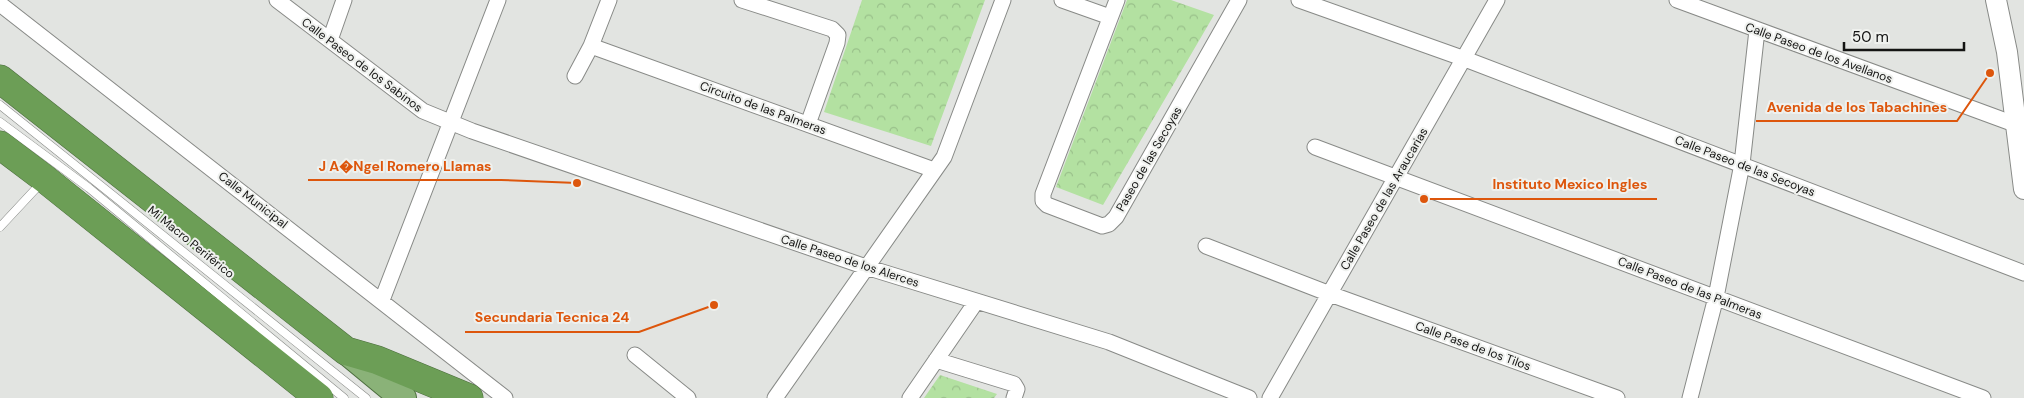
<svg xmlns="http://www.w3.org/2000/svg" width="2024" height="398" font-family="'DM Sans',sans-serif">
<defs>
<pattern id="forest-crowns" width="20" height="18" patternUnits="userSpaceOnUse" patternTransform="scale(1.25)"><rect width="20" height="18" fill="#b3e1a1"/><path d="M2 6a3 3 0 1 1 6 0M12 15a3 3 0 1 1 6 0" fill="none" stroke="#99c08a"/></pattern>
</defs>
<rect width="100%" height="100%" fill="#e2e4e1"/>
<path fill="url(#forest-crowns)" d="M 862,0 L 985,0 L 931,146 L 824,112 Z
M 1127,0 L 1171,0 L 1214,15 L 1103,205 L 1056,187 Z
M 940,375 L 997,394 L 994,398 L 924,398 Z"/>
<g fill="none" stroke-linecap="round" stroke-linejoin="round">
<defs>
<path id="service" d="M 0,105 L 366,398
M 0,122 L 89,188 L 344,398
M 0,227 L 42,182"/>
<path id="minor" d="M 277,0 L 423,111 L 472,131 L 866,267 L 1109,342 L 1249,398
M 742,0 L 832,29 L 838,35 L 837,43 L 808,124
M 1062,0 L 1110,17
M 1117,0 L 1043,194 L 1043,201 L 1047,205 L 1102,226 L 1109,224 L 1116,217 L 1239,0
M 1299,0 L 1465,59 L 2024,273
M 1677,0 L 2017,125
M 0,4 L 505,398
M 330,40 L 344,0
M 591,46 L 934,170
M 575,76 L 591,46 L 609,0
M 1315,147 L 1983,398
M 1206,246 L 1330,294 L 1617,398
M 382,300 L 498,0
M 635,355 L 688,398
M 936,360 L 1014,384 L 1017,389 L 1014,398
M 775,398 L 944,157 L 1003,0
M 910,398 L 976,302
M 1270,398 L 1497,0
M 1690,398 L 1716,297 L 1742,164 L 1757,30"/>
<path id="tertiary" d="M 1996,0 L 2007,52 L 2024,189"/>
<path id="trunk" d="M 346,351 L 403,398"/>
<path id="motorway" d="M 0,79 L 346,351 L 377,360 L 469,398
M 0,145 L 45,179 L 319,398"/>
</defs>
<use href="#service" stroke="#888a87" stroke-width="9"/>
<use href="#minor" stroke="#888a87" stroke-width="17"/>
<use href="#tertiary" stroke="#888a87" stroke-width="22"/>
<use href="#trunk" stroke="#4d6e3f" stroke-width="28"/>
<use href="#motorway" stroke="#4d6e3f" stroke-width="29"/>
<use href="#service" stroke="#fff" stroke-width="8"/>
<use href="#minor" stroke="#fff" stroke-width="15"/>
<use href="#tertiary" stroke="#fff" stroke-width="20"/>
<use href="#trunk" stroke="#8ab278" stroke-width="26"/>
<use href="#motorway" stroke="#6c9e56" stroke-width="28"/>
</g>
<g text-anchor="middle" stroke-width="4" stroke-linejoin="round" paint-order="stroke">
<g font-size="12" fill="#141413" stroke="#eff1ee">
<text transform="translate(1819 53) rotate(20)" y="4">Calle Paseo de los Avellanos</text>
<text transform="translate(362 65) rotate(37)" y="4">Calle Paseo de los Sabinos</text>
<text transform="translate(763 108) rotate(20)" y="4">Circuito de las Palmeras</text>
<text transform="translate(1149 159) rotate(-60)" y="4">Paseo de las Secoyas</text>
<text transform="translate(1745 166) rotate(21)" y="4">Calle Paseo de las Secoyas</text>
<text transform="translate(1384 199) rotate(-60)" y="4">Calle Paseo de las Araucarias</text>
<text transform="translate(253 200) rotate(38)" y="4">Calle Municipal</text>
<text transform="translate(191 242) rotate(39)" y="4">Mi Macro Periférico</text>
<text transform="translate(850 261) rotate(18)" y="4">Calle Paseo de los Alerces</text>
<text transform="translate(1690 288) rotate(21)" y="4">Calle Paseo de las Palmeras</text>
<text transform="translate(1473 346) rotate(20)" y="4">Calle Pase de los Tilos</text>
</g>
</g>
<path fill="none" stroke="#dd560c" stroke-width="2" d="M1990 73L1957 121H1756M577 183L501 180H308M1424 199L1482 199H1657M714 305L639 332H465"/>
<g fill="#dd560c" stroke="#eff1ee" stroke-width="2">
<circle cx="1990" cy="73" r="5"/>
<circle cx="577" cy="183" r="5"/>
<circle cx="1424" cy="199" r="5"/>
<circle cx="714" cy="305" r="5"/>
</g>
<g font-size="14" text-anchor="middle" font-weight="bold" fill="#dd560c" stroke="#eff1ee" stroke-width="4" stroke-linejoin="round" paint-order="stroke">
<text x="1857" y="112">Avenida de los Tabachines</text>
<text x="405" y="171">J A�Ngel Romero Llamas</text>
<text x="1570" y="189">Instituto Mexico Ingles</text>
<text x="552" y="322">Secundaria Tecnica 24</text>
</g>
<path d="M1844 42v8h120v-8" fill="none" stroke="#141413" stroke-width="2.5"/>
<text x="1852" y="42" font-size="15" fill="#141413" stroke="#eff1ee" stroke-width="4" paint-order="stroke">50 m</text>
</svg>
